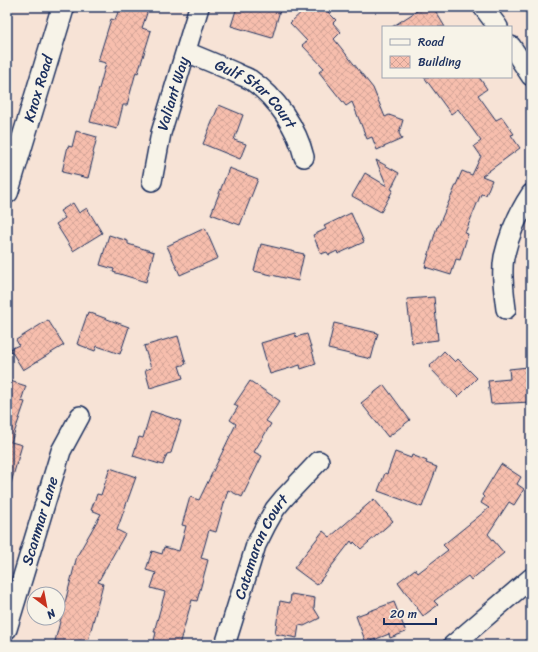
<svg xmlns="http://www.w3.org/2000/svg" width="538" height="652" font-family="Sriracha,sans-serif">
<defs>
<pattern id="building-cross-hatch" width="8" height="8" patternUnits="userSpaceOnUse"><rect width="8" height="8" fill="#f7bead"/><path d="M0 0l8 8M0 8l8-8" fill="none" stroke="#d3a497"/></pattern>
</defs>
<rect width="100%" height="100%" fill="#f7e3d6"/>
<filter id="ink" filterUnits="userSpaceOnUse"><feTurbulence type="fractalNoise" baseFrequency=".025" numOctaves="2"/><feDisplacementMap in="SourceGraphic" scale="8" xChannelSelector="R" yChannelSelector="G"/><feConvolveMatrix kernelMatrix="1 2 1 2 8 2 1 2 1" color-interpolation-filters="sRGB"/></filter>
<g filter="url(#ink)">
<path fill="url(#building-cross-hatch)" stroke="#1b2f5e" d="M 120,7 L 149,7 L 142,28 L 151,31 L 138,73 L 136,72 L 127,105 L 123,105 L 117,129 L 90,122 L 106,63 L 98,61 L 111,19 L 115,20 Z
M 237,7 L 281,7 L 272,38 L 231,26 Z
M 307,7 L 323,7 L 336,20 L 333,23 L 341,32 L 334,39 L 373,88 L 385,117 L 389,115 L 403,120 L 399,133 L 402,139 L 377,150 L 372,137 L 367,139 L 352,102 L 346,106 L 319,72 L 324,68 L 302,45 L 307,41 L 290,23 Z
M 423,7 L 433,7 L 445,27 L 392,27 Z
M 424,77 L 479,77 L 487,89 L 478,95 L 496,120 L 502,117 L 514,134 L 511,135 L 520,148 L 482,176 L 492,180 L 486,195 L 481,194 L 465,233 L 468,234 L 460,260 L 456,259 L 451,275 L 425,267 L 437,227 L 438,227 L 462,171 L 472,175 L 481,156 L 474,146 L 481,141 L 458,109 L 451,114 Z
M 219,105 L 243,115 L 234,140 L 246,144 L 240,159 L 203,144 Z
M 76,131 L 97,137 L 93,153 L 94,154 L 88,178 L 62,172 L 68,146 L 72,147 Z
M 376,160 L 399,173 L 391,189 L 393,190 L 381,212 L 352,196 L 365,173 L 387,186 Z
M 229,168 L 258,179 L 240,225 L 211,214 Z
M 73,203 L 79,213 L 87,208 L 102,233 L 73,251 L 56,224 L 65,218 L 60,211 Z
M 351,213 L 364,242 L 338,254 L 337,251 L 329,255 L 327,252 L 321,254 L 313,235 L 326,229 L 324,226 Z
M 205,228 L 218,258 L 180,275 L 167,246 Z
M 109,235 L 128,241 L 128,244 L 154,252 L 146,282 L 113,272 L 114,269 L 100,265 Z
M 261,244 L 304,254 L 298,281 L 254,271 Z
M 434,297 L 438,340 L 412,343 L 407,299 Z
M 88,312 L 129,327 L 120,354 L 97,346 L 95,351 L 77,344 Z
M 48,320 L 64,345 L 23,370 L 10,349 L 19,345 L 16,340 Z
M 334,323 L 378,333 L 371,359 L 328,349 Z
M 295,333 L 296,337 L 307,334 L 316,364 L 301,369 L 300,365 L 270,374 L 261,343 Z
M 178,336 L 186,364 L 179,366 L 183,378 L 150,388 L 145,370 L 151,368 L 144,346 Z
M 444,351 L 455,362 L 458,359 L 477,378 L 458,397 L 429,367 Z
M 528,367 L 531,402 L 491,404 L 488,381 L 510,379 L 509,369 Z
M 7,380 L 26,386 L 21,401 L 25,402 L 11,442 L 22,445 L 11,483 L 7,482 Z
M 250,381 L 280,401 L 266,421 L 271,424 L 254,452 L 262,456 L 242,497 L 228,490 L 216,532 L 209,530 L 201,558 L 208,560 L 197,601 L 192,600 L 179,645 L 153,645 L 156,632 L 154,632 L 165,592 L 151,588 L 156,573 L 146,570 L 152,551 L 162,554 L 164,547 L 179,551 L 186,526 L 182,525 L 190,497 L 199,500 L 236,424 L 230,420 L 238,407 L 234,405 Z
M 384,385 L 410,420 L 388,437 L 361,403 Z
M 151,411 L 181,421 L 171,453 L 167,454 L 163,465 L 133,456 L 139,437 L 143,438 Z
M 395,452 L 411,458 L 412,455 L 427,461 L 426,463 L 437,467 L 422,507 L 378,491 L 385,473 L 387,474 Z
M 501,464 L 521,477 L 517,484 L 524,489 L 514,505 L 509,502 L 488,534 L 504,553 L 471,580 L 468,576 L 434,601 L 438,605 L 423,616 L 398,582 L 415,569 L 418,573 L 448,550 L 443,545 L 489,508 L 481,503 L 484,497 L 482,495 Z
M 110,468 L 136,477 L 117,530 L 125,534 L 98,582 L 103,584 L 87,645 L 54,645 L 77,556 L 101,514 L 91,510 L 97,494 L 101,495 Z
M 374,499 L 393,521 L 361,549 L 354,542 L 353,544 L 351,541 L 317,585 L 294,568 L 323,531 L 330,537 Z
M 291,594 L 315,598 L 314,608 L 320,618 L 304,626 L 299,625 L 297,638 L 275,634 L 280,601 L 290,603 Z
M 394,602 L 406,632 L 390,638 L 389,634 L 366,643 L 356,616 Z"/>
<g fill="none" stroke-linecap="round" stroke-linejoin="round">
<defs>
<g id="street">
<path d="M 483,7 L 498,27"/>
<path d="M 511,46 L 531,76"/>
<path id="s1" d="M 186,52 C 202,58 218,65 234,72 C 239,75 246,77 251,80 C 276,97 297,128 304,157"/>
<path id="s2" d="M 152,181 L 161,133 L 199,7"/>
<path d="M 506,309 C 504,293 501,274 504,257 C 509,235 519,212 531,194"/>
<path id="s3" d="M 7,629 L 61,451 L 80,416"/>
<path id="s4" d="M 225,645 L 256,545 L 266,525 L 275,509 L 284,498 L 319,461"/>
<path d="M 453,645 L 531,578"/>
</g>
<g id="secondary">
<path id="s5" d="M 7,192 L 63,7"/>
</g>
</defs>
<use href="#street" stroke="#1b2f5e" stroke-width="22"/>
<use href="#secondary" stroke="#1b2f5e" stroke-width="25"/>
<use href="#street" stroke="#f7f3e8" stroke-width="19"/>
<use href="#secondary" stroke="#f7f3e8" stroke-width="22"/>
</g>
</g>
<g text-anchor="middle" stroke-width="3" stroke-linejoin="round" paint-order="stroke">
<g font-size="15" fill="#1b2f5e" stroke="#f7f3e8">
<text dy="5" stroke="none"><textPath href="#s5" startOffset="108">Knox Road</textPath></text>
<text dy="5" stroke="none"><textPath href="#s2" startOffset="90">Valiant Way</textPath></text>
<text dy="5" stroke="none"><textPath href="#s1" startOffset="83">Gulf Star Court</textPath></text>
<text dy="5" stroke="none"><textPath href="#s3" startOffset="113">Scanmar Lane</textPath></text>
<text dy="5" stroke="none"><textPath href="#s4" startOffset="105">Catamaran Court</textPath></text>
</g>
</g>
<rect width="538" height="652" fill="none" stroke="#f7f3e8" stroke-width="24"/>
<rect x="12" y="12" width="514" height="628" fill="none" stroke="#1b2f5e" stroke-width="1.5" filter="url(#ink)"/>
<rect x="382" y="26" width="130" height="52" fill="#f7f3e8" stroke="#9fa5b1"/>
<rect x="390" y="39" width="20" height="6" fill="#f7f3e8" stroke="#9fa5b1"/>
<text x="418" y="46" font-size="12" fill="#1b2f5e">Road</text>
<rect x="390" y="56" width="20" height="12" fill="url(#building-cross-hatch)" stroke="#9fa5b1"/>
<text x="418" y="66" font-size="12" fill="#1b2f5e">Building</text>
<g transform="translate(46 606) rotate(148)"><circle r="19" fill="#f7f3e8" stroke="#9fa5b1"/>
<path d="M0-3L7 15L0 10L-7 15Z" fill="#c8321e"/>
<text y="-6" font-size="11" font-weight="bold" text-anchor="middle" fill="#1b2f5e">N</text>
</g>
<path d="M384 618v6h52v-6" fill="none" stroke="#1b2f5e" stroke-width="2"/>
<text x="390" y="618" font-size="12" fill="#1b2f5e" stroke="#f7f3e8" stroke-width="3" paint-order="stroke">20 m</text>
</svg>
